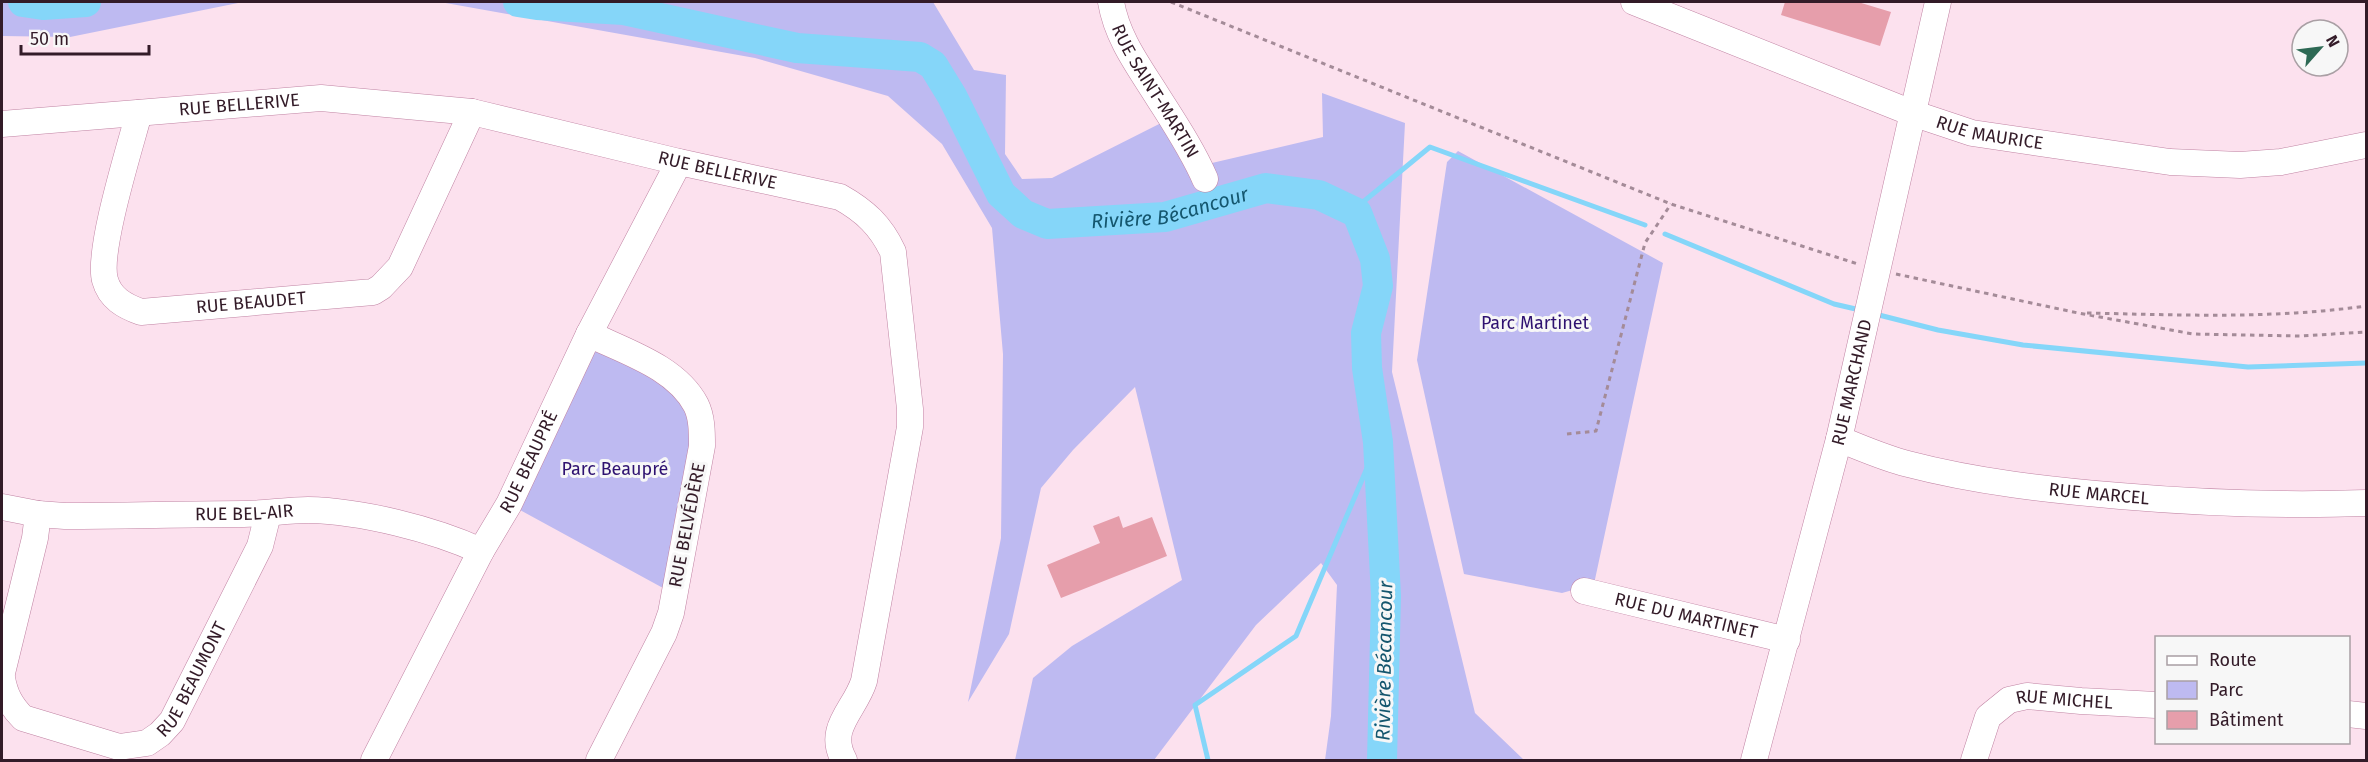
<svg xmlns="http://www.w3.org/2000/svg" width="2368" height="762" font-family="'Fira Sans',sans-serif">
<rect width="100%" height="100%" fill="#fce1ee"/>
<path fill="#bebaf1" d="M 2,2 L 243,2 L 70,37 L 2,36 Z
M 440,2 L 933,2 L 974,70 L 1006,75 L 1005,154 L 1022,179 L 1052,178 L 1171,118 L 1199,166 L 1323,137 L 1322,93 L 1405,123 L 1392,372 L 1475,713 L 1524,760 L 1325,760 L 1331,716 L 1337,585 L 1321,563 L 1256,625 L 1154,760 L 1015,760 L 1033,678 L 1072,646 L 1182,580 L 1135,387 L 1073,450 L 1041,488 L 1009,634 L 968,702 L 1001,538 L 1003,354 L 992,228 L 942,144 L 888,96 L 755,58 Z
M 1458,151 L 1663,263 L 1594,584 L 1562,593 L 1464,574 L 1417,360 L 1447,162 Z
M 589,334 L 697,407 L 674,594 L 509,504 Z"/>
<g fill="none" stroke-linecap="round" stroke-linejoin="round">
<path stroke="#85d6f9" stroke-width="5" d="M 1357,213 L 1363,202 L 1430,147 L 1645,225
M 1665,234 L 1834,304 L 1860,310
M 1875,314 L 1938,330 L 2023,345 L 2248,367 L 2366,363
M 1208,760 L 1195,705 L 1296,636 L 1378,442"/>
<g stroke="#85d6f9" stroke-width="30">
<path d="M 23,2 L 43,5 L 86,2"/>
<path id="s1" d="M 518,2 L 537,5 L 624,10 L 797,48 L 920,57 L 933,65 L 952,96 L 1001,194 L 1023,214 L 1047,224 L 1165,217 L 1266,188 L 1319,195 L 1357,213 L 1375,259 L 1378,286 L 1366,333 L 1367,368 L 1378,442 L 1386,596 L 1382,760"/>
</g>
</g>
<path fill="#e69eab" d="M 1785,2 L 1858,2 L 1891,12 L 1880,46 L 1781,15 Z
M 1119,516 L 1123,528 L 1152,517 L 1167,556 L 1061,598 L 1047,565 L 1100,543 L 1093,526 Z"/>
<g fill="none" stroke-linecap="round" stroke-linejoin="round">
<defs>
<g id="minor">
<path id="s2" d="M 1111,2 C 1117,37 1137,64 1156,94 C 1173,121 1192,149 1205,179"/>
<path id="s3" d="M 1634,2 L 1912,113 L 1972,133 L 2170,162 L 2240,165 L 2281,162 L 2366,145"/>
<path id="s4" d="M 139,113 C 130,147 97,251 105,280 C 110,298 124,306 141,312 L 373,292 L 381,287 L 400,267 L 472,112"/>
<path id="s5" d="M 2,124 L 321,98 L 472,112 L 679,162 L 840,197 C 865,211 881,226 893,252 L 910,409 L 910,427 L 864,681 C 855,710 826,728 844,760"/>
<path d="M 589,334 C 626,352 676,367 696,405 C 702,417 702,432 702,446 L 671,613 L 664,633 L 599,760"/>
<path id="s6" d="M 1839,439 C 1862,448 1884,458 1908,464 C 1977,482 2049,490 2120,496 C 2202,503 2284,506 2366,503"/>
<path id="s7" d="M 2,507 L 38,514 L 65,516 C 125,516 184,514 244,514 C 265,514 287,510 308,510 C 361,511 433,529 481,551"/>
<path id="s8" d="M 1584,591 L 1787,640"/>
<path d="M 2,673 L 35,538 L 38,514"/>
<path id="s9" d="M 2,678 C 5,695 11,706 23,718 L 119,747 L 147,743 L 160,734 L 172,721 L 260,546 L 268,514"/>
<path d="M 2348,714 L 2366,716"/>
<path id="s10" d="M 374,760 L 481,551 L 509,504 L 589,334 L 679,162"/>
<path id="s11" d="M 1754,760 L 1839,439 L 1938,2"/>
<path id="s12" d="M 1974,760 L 1988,717 L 2009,700 L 2027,696 L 2081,701 L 2156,705"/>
</g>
</defs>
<use href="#minor" stroke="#c083a3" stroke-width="27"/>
<path stroke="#a48b98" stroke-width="3" stroke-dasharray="4.5 4.5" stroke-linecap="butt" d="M 1171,2 L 1671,204 L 1858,264
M 1896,274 L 2078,313 L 2193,334 L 2300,336 L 2366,332
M 2087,313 C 2180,315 2274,319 2366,306
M 1567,434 L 1596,431 L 1645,243 L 1671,204"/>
<use href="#minor" stroke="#fff" stroke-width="26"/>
</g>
<g text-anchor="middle" stroke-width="6" stroke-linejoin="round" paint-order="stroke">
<g font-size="18" fill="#331b28" stroke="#f7f7f7">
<text dy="6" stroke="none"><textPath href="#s2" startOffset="100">RUE SAINT-MARTIN</textPath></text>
<text dy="6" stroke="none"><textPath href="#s5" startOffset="238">RUE BELLERIVE</textPath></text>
<text dy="6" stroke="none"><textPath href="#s3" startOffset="380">RUE MAURICE</textPath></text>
<text dy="6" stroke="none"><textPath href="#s5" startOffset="724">RUE BELLERIVE</textPath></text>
<text dy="6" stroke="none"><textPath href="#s4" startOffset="332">RUE BEAUDET</textPath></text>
<text dy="6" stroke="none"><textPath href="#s11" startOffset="390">RUE MARCHAND</textPath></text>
<text dy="6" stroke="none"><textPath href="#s10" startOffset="336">RUE BEAUPRÉ</textPath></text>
<text dy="6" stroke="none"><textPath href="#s6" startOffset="267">RUE MARCEL</textPath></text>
<text dy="6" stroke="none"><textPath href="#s7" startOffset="243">RUE BEL-AIR</textPath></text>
<text transform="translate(687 525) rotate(-79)" y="6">RUE BELVÉDÈRE</text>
<text dy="6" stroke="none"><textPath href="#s8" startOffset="105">RUE DU MARTINET</textPath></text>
<text dy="6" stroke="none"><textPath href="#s9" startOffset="254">RUE BEAUMONT</textPath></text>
<text dy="6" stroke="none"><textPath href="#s12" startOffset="128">RUE MICHEL</textPath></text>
</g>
<g font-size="18" fill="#2e1170" stroke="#f7f7f7">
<text x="1535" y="329">Parc Martinet</text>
<text x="615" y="475">Parc Beaupré</text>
</g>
<g font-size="20" font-style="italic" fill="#14566e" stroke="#f7f7f7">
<text dy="7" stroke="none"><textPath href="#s1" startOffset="748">Rivière Bécancour</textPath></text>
<text transform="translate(1384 661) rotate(-89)" y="7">Rivière Bécancour</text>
</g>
</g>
<rect width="2368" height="762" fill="none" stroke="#331b28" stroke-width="6"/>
<rect x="2155" y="636" width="195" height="108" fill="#f7f7f7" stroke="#a99fa4" stroke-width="1.5"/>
<rect x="2167" y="656" width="30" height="9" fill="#ffffff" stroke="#a99fa4" stroke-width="1.5"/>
<text x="2209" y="666" font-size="18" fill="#331b28">Route</text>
<rect x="2167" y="681" width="30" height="18" fill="#bebaf1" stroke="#a99fa4" stroke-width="1.5"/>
<text x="2209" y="696" font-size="18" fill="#331b28">Parc</text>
<rect x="2167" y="711" width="30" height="18" fill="#e69eab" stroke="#a99fa4" stroke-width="1.5"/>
<text x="2209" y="726" font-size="18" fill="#331b28">Bâtiment</text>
<g transform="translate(2320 48) rotate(62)"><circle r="28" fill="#f7f7f7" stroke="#a99fa4" stroke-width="1.5"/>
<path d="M0-4.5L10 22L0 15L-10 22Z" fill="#2d6954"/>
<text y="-9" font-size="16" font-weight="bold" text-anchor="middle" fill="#331b28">N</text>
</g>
<path d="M21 45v9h128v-9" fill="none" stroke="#331b28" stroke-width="3"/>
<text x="30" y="45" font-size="18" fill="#331b28" stroke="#f7f7f7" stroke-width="4.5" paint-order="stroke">50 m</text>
</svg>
